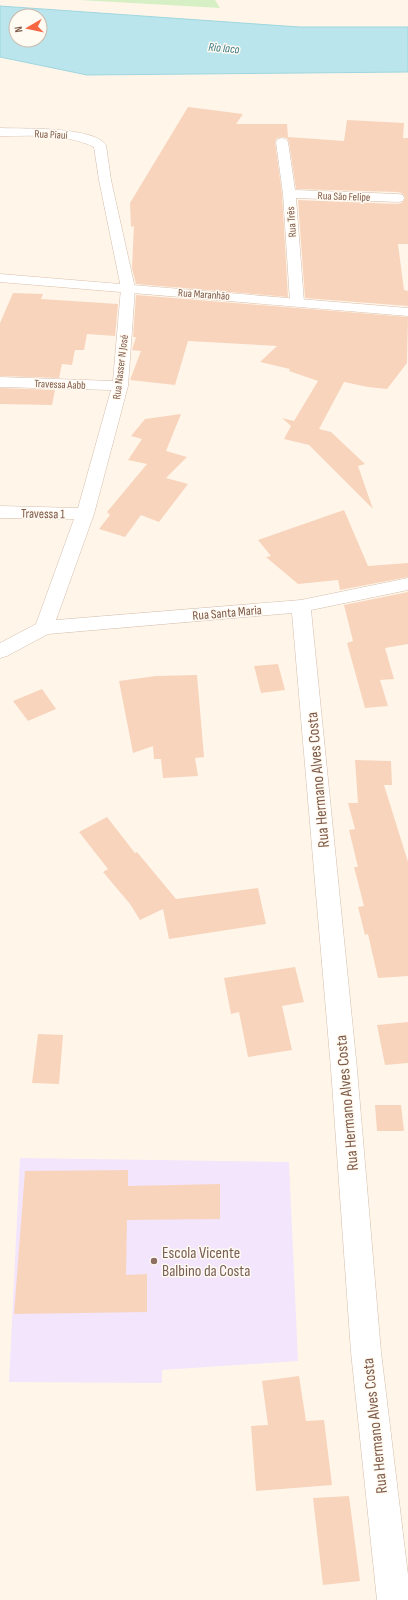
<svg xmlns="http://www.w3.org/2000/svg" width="408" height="1600" font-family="'Sofia Sans Condensed',sans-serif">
<rect width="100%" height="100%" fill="#fff6e9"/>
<path fill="#f3e5fc" d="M 20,1158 L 289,1162 L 298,1361 L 162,1370 L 162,1383 L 9,1382 Z"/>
<path fill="#d7efc5" d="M 79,0 L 215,0 L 220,8 Z"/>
<path fill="#bae5ec" stroke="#9fd6df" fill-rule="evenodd" d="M 0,6 L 299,27 L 408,27 L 408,72 L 87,75 L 0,57 ZM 16,16 L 40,16 L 40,40 L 16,40 Z"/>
<path fill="#f8d4bd" d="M 188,107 L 243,114 L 236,124 L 287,124 L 288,137 L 344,141 L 347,120 L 404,123 L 403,138 L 408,138 L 408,244 L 398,244 L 404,290 L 408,291 L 408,306 L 305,298 L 298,200 L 398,204 L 403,202 L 405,198 L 403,194 L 398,192 L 296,189 L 289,142 L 287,138 L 282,137 L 277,138 L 275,142 L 282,194 L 288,297 L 136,284 L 132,268 L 134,226 L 131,227 L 130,203 Z
M 13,293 L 43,294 L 41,299 L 118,304 L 115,336 L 87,334 L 84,350 L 75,350 L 72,365 L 62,364 L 59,378 L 0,376 L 0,323 Z
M 136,295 L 408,317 L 407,363 L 387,389 L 368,387 L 344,382 L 319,429 L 331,432 L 365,464 L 358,466 L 373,509 L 309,445 L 284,439 L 291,426 L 282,418 L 294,421 L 318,381 L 289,371 L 290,369 L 260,362 L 277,346 L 188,341 L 175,385 L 130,380 L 141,351 L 132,350 L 136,337 L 133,337 Z
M 0,388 L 55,390 L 52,405 L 0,404 Z
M 181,414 L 166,451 L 187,457 L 166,478 L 188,484 L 159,522 L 141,515 L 125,537 L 99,529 L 110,515 L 107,512 L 147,464 L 128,460 L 142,439 L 131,436 L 145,419 Z
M 344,510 L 368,566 L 408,563 L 408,577 L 340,590 L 338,580 L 298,584 L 266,557 L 271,556 L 258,540 Z
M 408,592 L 408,644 L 385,648 L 394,679 L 380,680 L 388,706 L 365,708 L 347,643 L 353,641 L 344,605 Z
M 278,664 L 285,690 L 261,693 L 254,666 Z
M 197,675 L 204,757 L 195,758 L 198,776 L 163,778 L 161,759 L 154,759 L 153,746 L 133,753 L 119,681 L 156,676 Z
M 42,689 L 56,709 L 28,721 L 13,701 Z
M 355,760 L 391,761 L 392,785 L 384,785 L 408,862 L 408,976 L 378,978 L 368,934 L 365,935 L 358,907 L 364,906 L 354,867 L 358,867 L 349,830 L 355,829 L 348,803 L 358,803 Z
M 107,817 L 135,853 L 137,852 L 176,899 L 258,888 L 266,924 L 169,939 L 163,909 L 140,920 L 130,904 L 103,872 L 108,869 L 79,832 Z
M 295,967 L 304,1002 L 282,1006 L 292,1050 L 248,1057 L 239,1012 L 231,1014 L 224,978 Z
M 408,1022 L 408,1063 L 385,1065 L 377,1025 Z
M 38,1034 L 63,1035 L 59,1084 L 32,1083 Z
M 375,1105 L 401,1105 L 404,1131 L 377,1131 Z
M 128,1170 L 128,1186 L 220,1184 L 220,1219 L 127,1220 L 126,1275 L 147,1274 L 147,1312 L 14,1314 L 25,1171 Z
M 299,1376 L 306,1421 L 324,1420 L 332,1485 L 256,1491 L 251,1426 L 268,1425 L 262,1381 Z
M 349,1496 L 360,1581 L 323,1585 L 313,1498 Z"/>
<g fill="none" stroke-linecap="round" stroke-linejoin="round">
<defs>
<path id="street" d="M 0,128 C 22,129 93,126 106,145 L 111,180 L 135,288 L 128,386 L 94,514 L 56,620 L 301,600 L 408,578 L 408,590 L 311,610 L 357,1069 L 381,1352 L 408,1575 L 408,1600 L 377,1600 L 351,1352 L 331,1069 L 292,613 L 48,634 L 7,656 L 0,658 L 0,643 L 36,624 L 74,519 L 0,518 L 0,506 L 78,508 L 111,390 L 0,387 L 0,377 L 113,381 L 121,288 L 99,180 L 94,147 C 65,133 32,136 0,136 Z
M 282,138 L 286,139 L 288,142 L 295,190 L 398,194 L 403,195 L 404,198 L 403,201 L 398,202 L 296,198 L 304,302 L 302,305 L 297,306 L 292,305 L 290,302 L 283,194 L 276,142 L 278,139 Z"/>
<path id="secondary" d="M 0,274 L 408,308 L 408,316 L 0,282 Z"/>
</defs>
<use href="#street" stroke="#d4bdad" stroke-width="1"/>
<use href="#secondary" stroke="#d9bfac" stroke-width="1"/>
<use href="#street" fill="#fff" fill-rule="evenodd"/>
<use href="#secondary" fill="#fff" fill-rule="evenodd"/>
</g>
<circle fill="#8d6e63" stroke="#fffaf2" stroke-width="1.5" cx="154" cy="1261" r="4"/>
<g text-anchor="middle" stroke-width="3" stroke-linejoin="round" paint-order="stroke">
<g font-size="11" fill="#7e5a48" stroke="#fffaf2">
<text transform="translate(51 134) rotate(3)" y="4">Rua Piauí</text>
<text transform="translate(344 196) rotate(2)" y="4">Rua São Felipe</text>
<text transform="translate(291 222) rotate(-94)" y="4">Rua Três</text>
<text transform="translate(204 294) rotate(4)" y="4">Rua Maranhão</text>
<text transform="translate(120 367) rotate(-83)" y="4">Rua Nasser N José</text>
<text transform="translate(60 384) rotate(2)" y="4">Travessa Aabb</text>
</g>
<g font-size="12" font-style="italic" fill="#397984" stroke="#fffaf2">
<text transform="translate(224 48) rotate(5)" y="4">Rio Iaco</text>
</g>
<g font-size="13" fill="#7e5a48" stroke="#fffaf2">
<text transform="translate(43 513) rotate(1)" y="5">Travessa 1</text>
<text transform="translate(227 612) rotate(-5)" y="5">Rua Santa Maria</text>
</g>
<g font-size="16" fill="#7e5a48" stroke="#fffaf2">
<text transform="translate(317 780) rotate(-95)" y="6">Rua Hermano Alves Costa</text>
<text transform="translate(346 1103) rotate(-95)" y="6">Rua Hermano Alves Costa</text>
<text transform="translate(374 1426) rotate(-96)" y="6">Rua Hermano Alves Costa</text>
</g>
<g font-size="16" fill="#785e54" stroke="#fffaf2" text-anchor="start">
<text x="162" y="1258">Escola Vicente<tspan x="162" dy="18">Balbino da Costa</tspan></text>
</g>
</g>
<g transform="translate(28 28) rotate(261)"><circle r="19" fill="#fffaf2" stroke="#cbbaae"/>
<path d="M0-3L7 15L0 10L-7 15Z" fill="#f66741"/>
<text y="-6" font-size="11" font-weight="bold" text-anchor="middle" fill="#7e5a48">N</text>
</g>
</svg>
